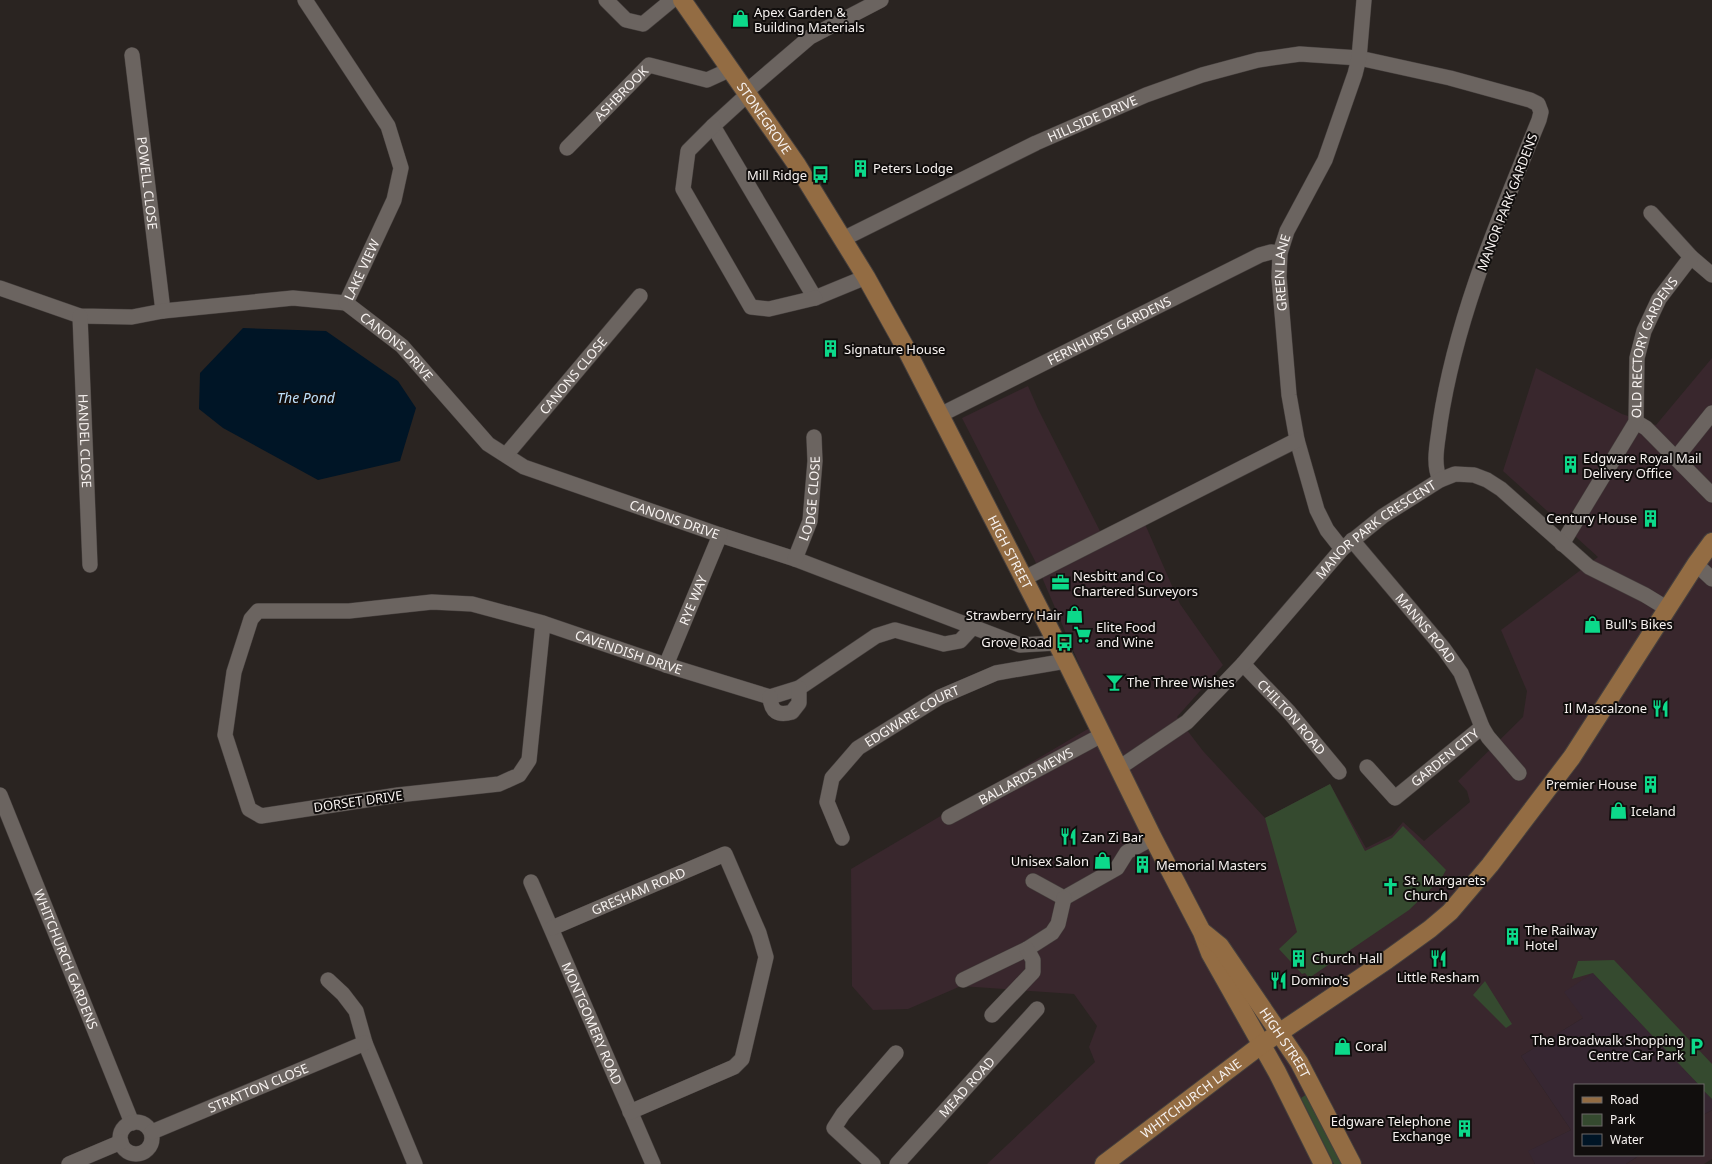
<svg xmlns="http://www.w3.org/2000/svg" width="1712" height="1164" font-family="'Noto Sans',sans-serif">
<rect width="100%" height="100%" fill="#2a2421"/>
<path fill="#39272d" d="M 1712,358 L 1712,1099 L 1703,1090 L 1703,1085 L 1583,1018 L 1521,1056 L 1571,1130 L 1529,1151 L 1535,1164 L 987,1164 L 1095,1062 L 1089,1047 L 1097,1026 L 1074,994 L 961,986 L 908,1009 L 873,1010 L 852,986 L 851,869 L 1103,720 L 1035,561 L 962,418 L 1028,386 L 1038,409 L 1102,535 L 1141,515 L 1180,604 L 1223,665 L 1177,717 L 1203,751 L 1265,818 L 1330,784 L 1366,848 L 1392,835 L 1403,822 L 1424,841 L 1470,802 L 1467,791 L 1458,781 L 1523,717 L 1527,691 L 1501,630 L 1598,557 L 1503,471 L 1536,368 L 1622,414 L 1656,425 Z
M 1712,1110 L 1712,1159 L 1704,1164 L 1626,1164 L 1640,1155 L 1703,1155 L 1703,1115 Z"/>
<path fill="#372732" d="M 1593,973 L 1699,1085 L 1575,1085 L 1575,1155 L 1640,1155 L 1626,1164 L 1535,1164 L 1528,1151 L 1571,1130 L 1521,1056 L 1583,1018 L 1564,992 Z
M 1703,1090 L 1712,1099 L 1712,1110 L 1703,1115 Z"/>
<path fill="#354a2f" d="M 1330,784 L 1365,851 L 1392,838 L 1403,826 L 1446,870 L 1441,879 L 1409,910 L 1309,978 L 1305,973 L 1302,974 L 1279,949 L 1297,932 L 1265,818 Z
M 1614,960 L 1712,1064 L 1712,1099 L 1703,1090 L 1703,1085 L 1699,1085 L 1593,973 L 1572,979 L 1578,961 Z
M 1485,981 L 1512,1024 L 1506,1028 L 1473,995 Z
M 1307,1094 L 1343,1164 L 1334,1164 L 1301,1098 Z"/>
<path fill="#001526" d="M 243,328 L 326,331 L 398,381 L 416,408 L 400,461 L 318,480 L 223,428 L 199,409 L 200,373 Z"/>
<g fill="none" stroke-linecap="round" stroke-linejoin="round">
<defs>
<g id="minor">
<path d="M 606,0 L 626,20 L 643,24 L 672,0"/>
<path id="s1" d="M 132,55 L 163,311"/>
<path d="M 747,91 L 810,37 L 881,0"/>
<path d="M 748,94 L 713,126 L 815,298 L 866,277"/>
<path d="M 713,126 L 688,151 L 683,189 L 751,307 L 769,309 L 815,298"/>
<path id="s2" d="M 567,148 L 649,65 L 707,80 L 731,69"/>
<path d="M 1651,213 L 1691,257 L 1712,275"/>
<path id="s3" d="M 843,239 L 1036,143 L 1146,95 L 1202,75 L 1258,60 L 1300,54 L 1359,58 L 1450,78 L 1530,100 L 1538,104 L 1541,112 L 1539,120 C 1499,218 1456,317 1440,423 C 1438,442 1432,462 1440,480"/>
<path id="s4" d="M 0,288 L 80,316 L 132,317 L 163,311 L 293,298 L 346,303 L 394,200 L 401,168 L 388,126 L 305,0"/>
<path id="s5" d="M 346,303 L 402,346 L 488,444 L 524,467 L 720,535 L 795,559 L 1020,645 L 1056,643"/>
<path id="s6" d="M 80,316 L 90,565"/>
<path id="s7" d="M 940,415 L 1260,255 L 1271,252 L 1280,253"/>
<path d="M 1636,422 L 1646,428 L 1712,495"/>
<path id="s8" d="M 506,455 L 640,296"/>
<path d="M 1676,458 L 1712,413"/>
<path id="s9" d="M 1352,540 L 1444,649 L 1461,673 L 1482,727"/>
<path id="s10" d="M 1562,544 L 1636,422 L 1637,358 L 1644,331 L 1659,299 L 1691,257"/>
<path id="s11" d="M 1342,549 L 1327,530 L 1317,510 L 1297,440 L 1289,395 L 1279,277 L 1280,253 L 1287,231 L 1325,160 L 1355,74 L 1359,58 L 1364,0"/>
<path id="s12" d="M 795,559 L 810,521 L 815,461 L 814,437"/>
<path d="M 1696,564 L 1712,579"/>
<path d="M 1023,579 L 1297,440"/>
<path id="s13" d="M 543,623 L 529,760 L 519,775 L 499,784 L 398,795 L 261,816 L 249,809 L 225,735 L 234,672 L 251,619 L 258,611 L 349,611 L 432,602 L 472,604 L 543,623 L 666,665 L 770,697 L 799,688 L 876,636 L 895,630 L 944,644 L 960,641 L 973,627"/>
<path id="s14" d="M 1243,664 L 1289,712 L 1339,772"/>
<path id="s15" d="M 666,665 L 720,535"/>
<path d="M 770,697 C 771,712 778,716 792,712 L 799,703 L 799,688"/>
<path id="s16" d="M 1367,767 L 1395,798 L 1482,727 L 1488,737 L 1519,773"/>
<path id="s17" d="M 1119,768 L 1187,722 L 1243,664 L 1342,549 L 1383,516 L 1440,480 L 1455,474 L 1474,475 L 1487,480 L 1501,489 L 1589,567 L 1645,595 L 1668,609"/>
<path id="s18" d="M 0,795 L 132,1123"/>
<path id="s19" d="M 949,817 L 1102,735"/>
<path id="s20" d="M 842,838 L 827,802 L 832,778 L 858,748 L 940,697 L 996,673 L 1066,661"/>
<path d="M 1033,881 L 1064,898 L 1117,868 L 1127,852 L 1153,838"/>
<path id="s21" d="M 531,882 L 653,1164"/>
<path id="s22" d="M 552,928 L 725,854 L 759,933 L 766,957 L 742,1059 L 734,1067 L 630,1112"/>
<path d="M 328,980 L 343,994 L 356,1011 L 365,1043 L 415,1164"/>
<path d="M 963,980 L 1027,949 L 1052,933 L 1058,924 L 1064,898"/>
<path d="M 992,1015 L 1033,972 L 1033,960 L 1027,949"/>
<circle cx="136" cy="1138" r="16"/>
<path id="s23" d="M 152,1132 L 365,1043"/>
<path d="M 69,1164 L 121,1142"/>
<path d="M 873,1164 L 834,1128 L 843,1114 L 896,1053"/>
<path id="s24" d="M 897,1164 L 1037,1009"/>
</g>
<g id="major">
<path id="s25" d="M 682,0 L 797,165 L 866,277 L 905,347 L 1066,661 L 1153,838 L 1202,932 L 1210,953 L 1277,1072 L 1323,1164"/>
<path id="s26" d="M 1204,933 L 1220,946 L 1299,1062 L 1352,1164"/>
<path id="s27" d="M 1104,1164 L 1261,1045 L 1387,960 L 1430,929 L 1450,912 L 1490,865 L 1572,757 L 1696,564 L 1712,542"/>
</g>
</defs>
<use href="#minor" stroke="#453f3d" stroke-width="16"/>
<use href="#major" stroke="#453f3d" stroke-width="20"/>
<use href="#minor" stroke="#6b6460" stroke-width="15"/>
<use href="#major" stroke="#936c43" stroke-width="18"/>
</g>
<defs>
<symbol id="shop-bare" viewBox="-9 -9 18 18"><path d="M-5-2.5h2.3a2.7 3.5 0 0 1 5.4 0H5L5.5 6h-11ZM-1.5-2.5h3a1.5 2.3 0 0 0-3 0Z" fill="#0cd98a" stroke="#110e0d" stroke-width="2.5" paint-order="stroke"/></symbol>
<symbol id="building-bare" viewBox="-9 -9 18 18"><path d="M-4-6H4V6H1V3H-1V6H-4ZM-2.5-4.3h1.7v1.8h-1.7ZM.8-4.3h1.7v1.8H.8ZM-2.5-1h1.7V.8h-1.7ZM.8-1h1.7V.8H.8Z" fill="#0cd98a" stroke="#110e0d" stroke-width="2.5" paint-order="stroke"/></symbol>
<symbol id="bus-bare" viewBox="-9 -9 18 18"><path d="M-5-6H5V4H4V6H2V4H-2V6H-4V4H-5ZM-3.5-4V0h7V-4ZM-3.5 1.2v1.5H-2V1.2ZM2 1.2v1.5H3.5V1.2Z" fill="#0cd98a" stroke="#110e0d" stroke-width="2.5" paint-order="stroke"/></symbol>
<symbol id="office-bare" viewBox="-9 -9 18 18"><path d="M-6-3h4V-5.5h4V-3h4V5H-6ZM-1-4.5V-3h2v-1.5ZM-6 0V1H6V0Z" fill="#0cd98a" stroke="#110e0d" stroke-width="2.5" paint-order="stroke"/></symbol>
<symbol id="supermarket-bare" viewBox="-9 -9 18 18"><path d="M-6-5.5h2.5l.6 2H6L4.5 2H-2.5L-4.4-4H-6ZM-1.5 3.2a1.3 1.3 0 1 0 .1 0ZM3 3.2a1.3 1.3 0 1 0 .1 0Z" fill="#0cd98a" stroke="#110e0d" stroke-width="2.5" paint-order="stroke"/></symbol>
<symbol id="bar-bare" viewBox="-9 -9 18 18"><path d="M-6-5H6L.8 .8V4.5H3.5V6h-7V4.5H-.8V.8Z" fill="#0cd98a" stroke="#110e0d" stroke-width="2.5" paint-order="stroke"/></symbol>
<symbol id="restaurant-bare" viewBox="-9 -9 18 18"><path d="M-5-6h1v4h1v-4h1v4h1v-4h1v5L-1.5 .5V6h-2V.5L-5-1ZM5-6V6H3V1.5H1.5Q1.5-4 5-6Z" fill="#0cd98a" stroke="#110e0d" stroke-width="2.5" paint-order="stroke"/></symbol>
<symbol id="church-bare" viewBox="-9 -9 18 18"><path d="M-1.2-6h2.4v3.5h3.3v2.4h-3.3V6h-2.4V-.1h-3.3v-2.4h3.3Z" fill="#0cd98a" stroke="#110e0d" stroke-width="2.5" paint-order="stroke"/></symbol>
<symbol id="parking-bare" viewBox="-9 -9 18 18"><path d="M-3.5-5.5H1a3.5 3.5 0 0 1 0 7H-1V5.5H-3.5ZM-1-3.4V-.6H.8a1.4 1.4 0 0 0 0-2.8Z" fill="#0cd98a" stroke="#110e0d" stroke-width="2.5" paint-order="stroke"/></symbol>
</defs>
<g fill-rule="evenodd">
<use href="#shop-bare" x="728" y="6" width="25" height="25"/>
<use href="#building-bare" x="848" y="156" width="25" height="25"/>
<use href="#bus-bare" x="808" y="162" width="25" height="25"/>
<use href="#building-bare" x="818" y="336" width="25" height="25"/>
<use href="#building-bare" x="1558" y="452" width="25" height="25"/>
<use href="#building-bare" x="1638" y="506" width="25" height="25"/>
<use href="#office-bare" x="1048" y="570" width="25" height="25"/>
<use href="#shop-bare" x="1062" y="602" width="25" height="25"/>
<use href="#shop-bare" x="1580" y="612" width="25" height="25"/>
<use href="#supermarket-bare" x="1070" y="622" width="25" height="25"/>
<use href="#bus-bare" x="1052" y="630" width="25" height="25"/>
<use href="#bar-bare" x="1102" y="670" width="25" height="25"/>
<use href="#restaurant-bare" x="1648" y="696" width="25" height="25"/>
<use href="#building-bare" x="1638" y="772" width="25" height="25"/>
<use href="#shop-bare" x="1606" y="798" width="25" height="25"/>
<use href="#restaurant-bare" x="1056" y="824" width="25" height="25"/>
<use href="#shop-bare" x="1090" y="848" width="25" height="25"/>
<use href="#building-bare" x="1130" y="852" width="25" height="25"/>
<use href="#church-bare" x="1378" y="874" width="25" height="25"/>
<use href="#building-bare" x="1500" y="924" width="25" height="25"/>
<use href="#building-bare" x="1286" y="946" width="25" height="25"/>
<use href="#restaurant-bare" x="1426" y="946" width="25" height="25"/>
<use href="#restaurant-bare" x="1266" y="968" width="25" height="25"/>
<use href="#shop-bare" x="1330" y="1034" width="25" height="25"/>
<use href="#parking-bare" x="1684" y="1034" width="25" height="25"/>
<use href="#building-bare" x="1452" y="1116" width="25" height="25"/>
</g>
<g text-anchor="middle" stroke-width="4" stroke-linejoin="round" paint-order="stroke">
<g font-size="13" fill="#f7f2f0" stroke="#110e0d" text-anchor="start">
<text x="754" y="17">Apex Garden &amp;<tspan x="754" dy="15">Building Materials</tspan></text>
<text x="873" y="173">Peters Lodge</text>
<text x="807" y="180" text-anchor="end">Mill Ridge</text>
<text x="844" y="354">Signature House</text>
<text x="1583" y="463">Edgware Royal Mail<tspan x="1583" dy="15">Delivery Office</tspan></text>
<text x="1637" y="523" text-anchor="end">Century House</text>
<text x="1073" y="581">Nesbitt and Co<tspan x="1073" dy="15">Chartered Surveyors</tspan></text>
<text x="1062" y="620" text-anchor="end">Strawberry Hair</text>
<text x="1605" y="629">Bull's Bikes</text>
<text x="1096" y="632">Elite Food<tspan x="1096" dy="15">and Wine</tspan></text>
<text x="1052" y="647" text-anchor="end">Grove Road</text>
<text x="1127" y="687">The Three Wishes</text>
<text x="1647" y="713" text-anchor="end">Il Mascalzone</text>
<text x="1637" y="789" text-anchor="end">Premier House</text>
<text x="1631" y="816">Iceland</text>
<text x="1082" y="842">Zan Zi Bar</text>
<text x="1089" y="866" text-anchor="end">Unisex Salon</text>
<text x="1156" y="870">Memorial Masters</text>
<text x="1404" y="885">St. Margarets<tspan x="1404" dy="15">Church</tspan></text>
<text x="1525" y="935">The Railway<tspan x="1525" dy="15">Hotel</tspan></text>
<text x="1312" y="963">Church Hall</text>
<text x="1438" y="982" text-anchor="middle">Little Resham</text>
<text x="1291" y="985">Domino's</text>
<text x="1684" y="1045" text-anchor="end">The Broadwalk Shopping<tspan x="1684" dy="15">Centre Car Park</tspan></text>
<text x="1355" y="1051">Coral</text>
<text x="1451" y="1126" text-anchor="end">Edgware Telephone<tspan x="1451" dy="15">Exchange</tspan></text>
</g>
<g font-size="13" fill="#f7f2f0" stroke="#110e0d">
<text dy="5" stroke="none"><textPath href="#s2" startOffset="77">ASHBROOK</textPath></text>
<text dy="5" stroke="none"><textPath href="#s25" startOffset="144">STONEGROVE</textPath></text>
<text dy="5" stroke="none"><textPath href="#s3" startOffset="277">HILLSIDE DRIVE</textPath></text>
<text dy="5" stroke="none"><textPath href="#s1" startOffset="129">POWELL CLOSE</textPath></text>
<text transform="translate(1507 202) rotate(-69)" y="5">MANOR PARK GARDENS</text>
<text dy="5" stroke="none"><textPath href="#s4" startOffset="389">LAKE VIEW</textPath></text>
<text dy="5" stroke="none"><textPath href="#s11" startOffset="288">GREEN LANE</textPath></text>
<text dy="5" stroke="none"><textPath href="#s7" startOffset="189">FERNHURST GARDENS</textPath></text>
<text dy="5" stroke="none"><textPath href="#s5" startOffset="67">CANONS DRIVE</textPath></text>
<text dy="5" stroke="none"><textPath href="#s10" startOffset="221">OLD RECTORY GARDENS</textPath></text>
<text dy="5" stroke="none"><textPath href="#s8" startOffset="104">CANONS CLOSE</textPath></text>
<text dy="5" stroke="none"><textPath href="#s6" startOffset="125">HANDEL CLOSE</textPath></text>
<text dy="5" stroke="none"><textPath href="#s12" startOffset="63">LODGE CLOSE</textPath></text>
<text dy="5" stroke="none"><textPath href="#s5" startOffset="403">CANONS DRIVE</textPath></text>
<text dy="5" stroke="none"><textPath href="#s17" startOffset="353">MANOR PARK CRESCENT</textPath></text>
<text dy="5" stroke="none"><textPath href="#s25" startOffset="643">HIGH STREET</textPath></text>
<text dy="5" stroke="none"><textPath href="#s15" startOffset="70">RYE WAY</textPath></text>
<text dy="5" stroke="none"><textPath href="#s9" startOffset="115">MANNS ROAD</textPath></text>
<text dy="5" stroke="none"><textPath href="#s13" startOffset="1018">CAVENDISH DRIVE</textPath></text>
<text dy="5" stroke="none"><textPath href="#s20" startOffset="166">EDGWARE COURT</textPath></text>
<text dy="5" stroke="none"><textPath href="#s14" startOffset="72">CHILTON ROAD</textPath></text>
<text dy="5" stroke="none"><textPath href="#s16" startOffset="106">GARDEN CITY</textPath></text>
<text dy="5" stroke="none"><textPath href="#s19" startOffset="87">BALLARDS MEWS</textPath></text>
<text transform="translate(358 801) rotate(-8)" y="5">DORSET DRIVE</text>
<text dy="5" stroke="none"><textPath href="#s22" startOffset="94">GRESHAM ROAD</textPath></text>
<text dy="5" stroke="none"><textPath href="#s18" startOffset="177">WHITCHURCH GARDENS</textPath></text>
<text dy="5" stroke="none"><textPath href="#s21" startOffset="154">MONTGOMERY ROAD</textPath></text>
<text dy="5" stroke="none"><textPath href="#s26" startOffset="137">HIGH STREET</textPath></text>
<text dy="5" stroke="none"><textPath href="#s24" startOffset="104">MEAD ROAD</textPath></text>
<text dy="5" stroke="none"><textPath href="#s23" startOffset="115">STRATTON CLOSE</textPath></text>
<text dy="5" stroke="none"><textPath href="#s27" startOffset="109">WHITCHURCH LANE</textPath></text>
</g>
<g font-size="14" font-style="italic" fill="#bee0fb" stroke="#110e0d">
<text x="306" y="403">The Pond</text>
</g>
</g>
<rect x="1574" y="1084" width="130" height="72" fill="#110e0d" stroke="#6d6968"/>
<rect x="1582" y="1097" width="20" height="6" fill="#936c43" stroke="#6d6968"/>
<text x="1610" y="1104" font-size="12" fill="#f7f2f0">Road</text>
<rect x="1582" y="1114" width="20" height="12" fill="#354a2f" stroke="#6d6968"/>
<text x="1610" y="1124" font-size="12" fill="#f7f2f0">Park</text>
<rect x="1582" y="1134" width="20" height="12" fill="#001526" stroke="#6d6968"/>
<text x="1610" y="1144" font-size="12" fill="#f7f2f0">Water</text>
</svg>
